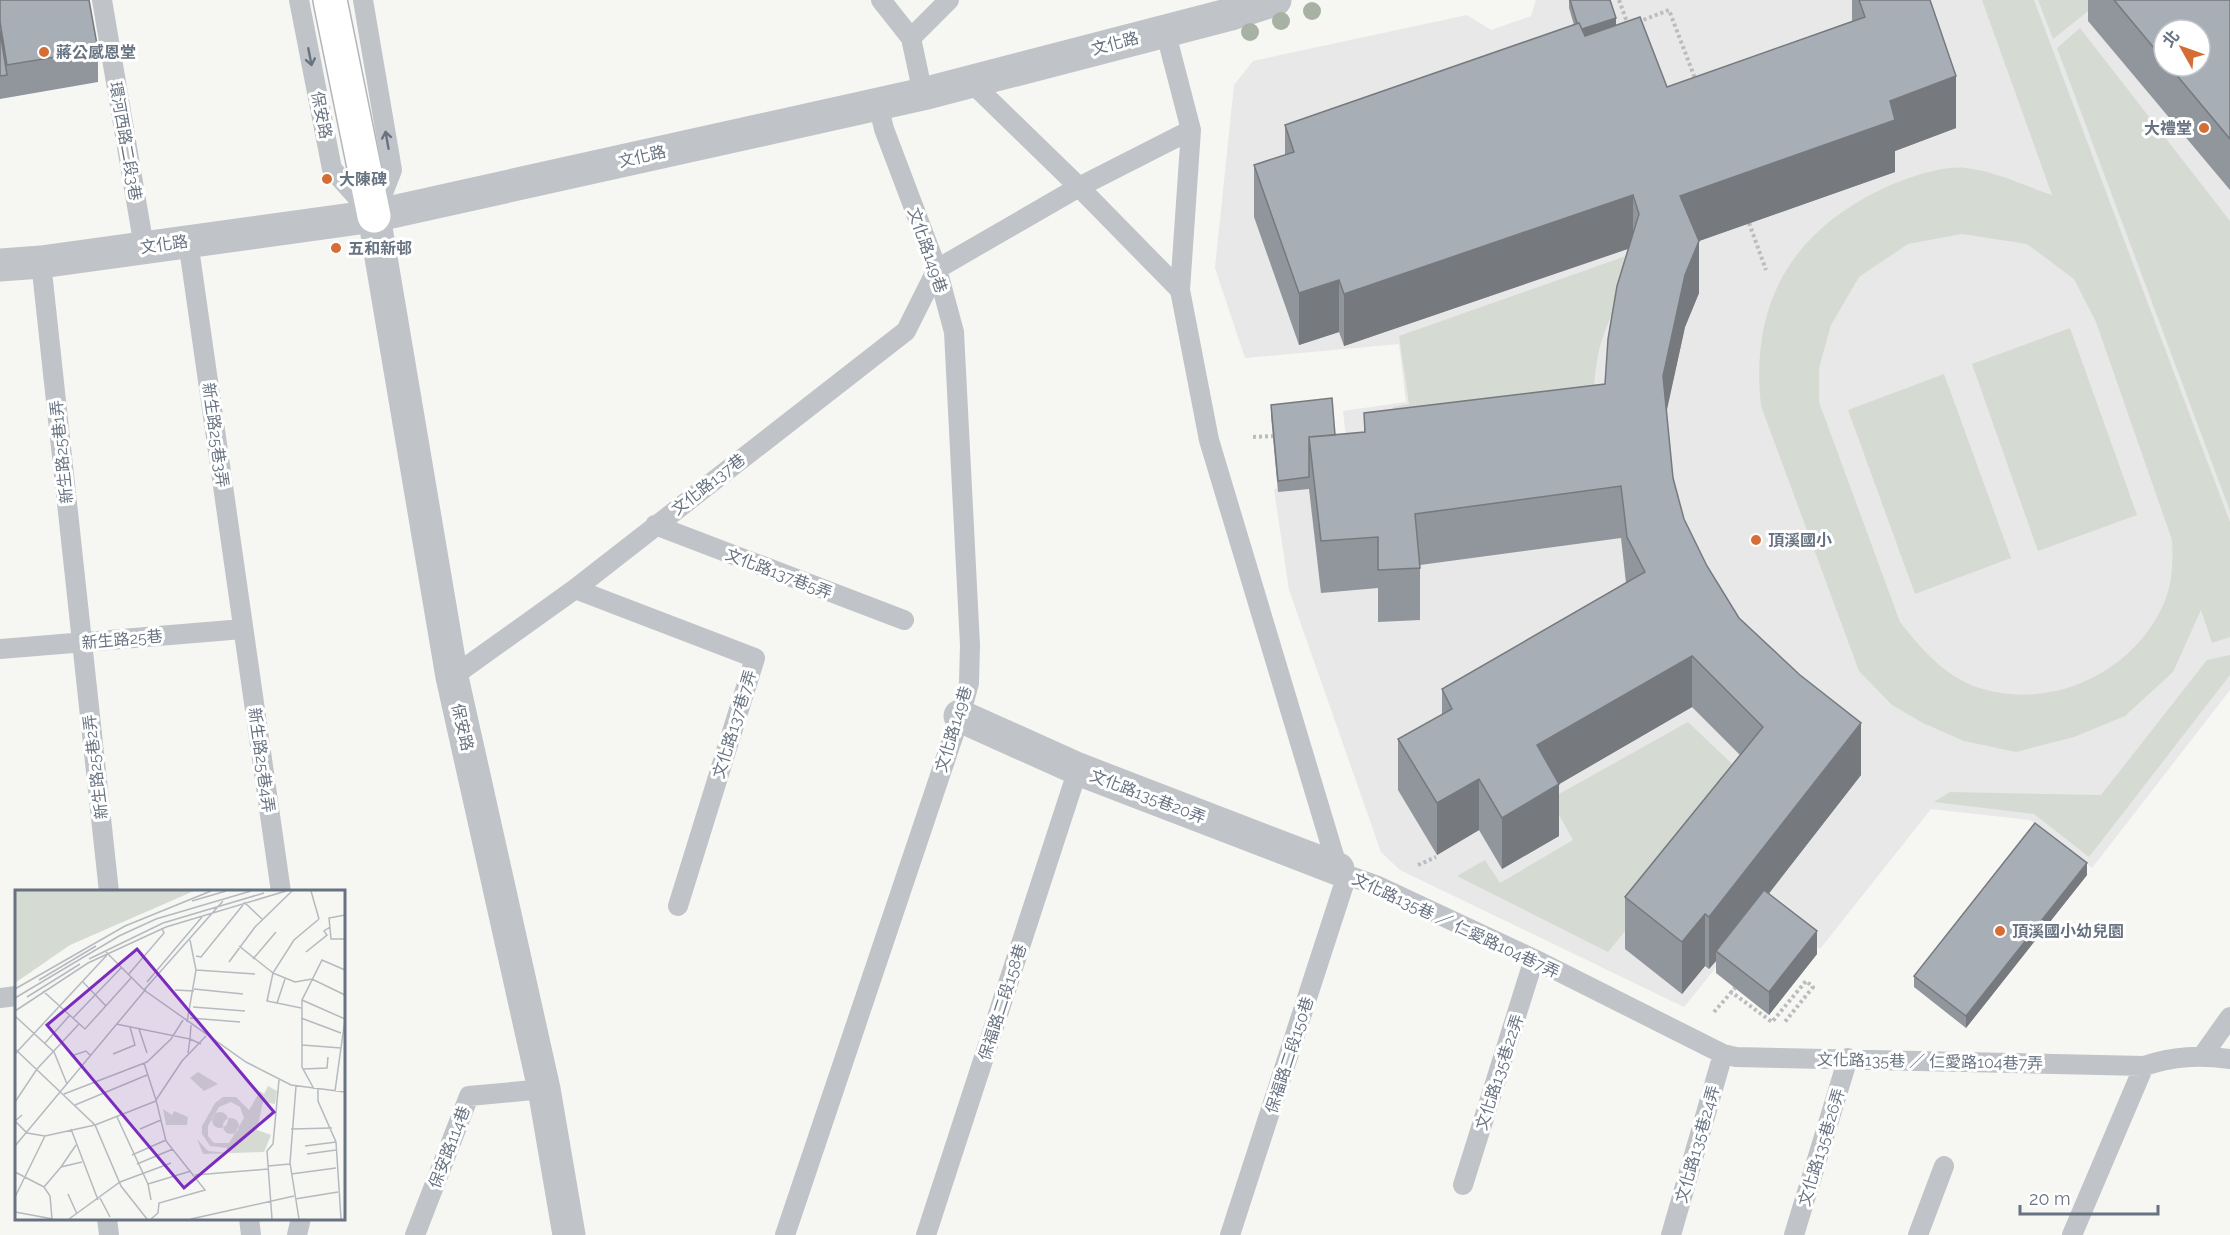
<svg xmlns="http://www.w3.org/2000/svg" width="2230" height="1235" font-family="Raleway,'Noto Sans TC',sans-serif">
<rect width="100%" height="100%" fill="#f6f6f3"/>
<path fill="#e7e8e7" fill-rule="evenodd" d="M 1536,0 L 2230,0 L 2230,690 L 2092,868 L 2030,820 L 1931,809 L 1820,949 L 1765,907 L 1684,1007 L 1400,870 L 1381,852 L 1289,590 L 1274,489 L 1351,482 L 1343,411 L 1406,402 L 1399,344 L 1245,358 L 1215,268 L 1234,85 L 1253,61 L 1467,15 L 1491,30 L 1531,16 ZM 2164,30 L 2200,30 L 2200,66 L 2164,66 Z"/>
<path fill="#d5dbd3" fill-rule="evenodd" d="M 1982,0 L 2034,0 L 2230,522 L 2230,637 L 2212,643 L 2201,610 L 2173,672 L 2125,716 L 2074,737 L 2016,752 L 1964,741 L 1923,723 L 1892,705 L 1859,671 L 1761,406 C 1750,305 1790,233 1882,189 C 1904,179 1941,165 1966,168 C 1998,172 2022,185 2052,195 ZM 1962,234 L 2027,244 L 2074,279 L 2096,322 L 2172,540 C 2173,561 2173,582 2164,603 C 2135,671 2054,710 1983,689 C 1947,679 1922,650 1900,622 L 1819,402 L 1819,368 L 1831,325 L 1859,277 L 1908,244 Z
M 2038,0 L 2102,0 L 2053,39 Z
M 2080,28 L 2230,221 L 2230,511 L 2057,48 Z
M 1626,256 C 1630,277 1603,329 1598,355 C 1594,377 1593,399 1590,421 L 1396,444 L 1393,407 L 1409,404 L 1399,336 Z
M 2070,328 L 2137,515 L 2038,551 L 1972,364 Z
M 1944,374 L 2011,558 L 1915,594 L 1848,410 Z
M 2230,655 L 2230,675 L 2089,857 L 2034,814 L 1934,802 L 1950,792 L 2101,795 L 2207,660 Z
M 1688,722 L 1749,780 L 1608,952 L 1457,876 L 1485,860 L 1500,883 L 1573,840 L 1550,799 Z"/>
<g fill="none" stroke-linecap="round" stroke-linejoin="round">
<defs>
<path id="trunk" d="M 330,0 L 374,216"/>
</defs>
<use href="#trunk" stroke="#b3b6b9" stroke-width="36"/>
<path stroke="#babcbf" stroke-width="4" stroke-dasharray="3 3" stroke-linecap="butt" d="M 1619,0 L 1628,25
M 1638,22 L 1669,10 L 1696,81
M 1749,223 L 1766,270
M 1253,437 L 1274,436
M 1418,865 L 1436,857
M 1730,991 L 1772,1022 L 1806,981 L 1813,987 L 1784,1023
M 1714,1012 L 1735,988"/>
<path stroke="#c0c3c7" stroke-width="20" d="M 102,0 L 144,247
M 299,0 L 332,169 L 374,216 L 392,170 L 363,0
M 881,0 L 911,38 L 923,94
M 1165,30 L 1191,130 L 1180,290 L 1209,440 L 1338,869 L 1347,875 L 1378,886 L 1534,959 L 1723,1054 L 1736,1057 L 2144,1066 C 2174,1056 2199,1055 2230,1059
M 911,38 L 949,0
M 970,81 L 1079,187 L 1191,130
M 188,241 L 281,892
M 41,262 L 109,892
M 655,525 L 904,620
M 575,589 L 755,658 L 678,906
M 0,649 L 243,629
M 452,677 L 575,589 L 906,331 L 937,269 L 1079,187 L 1180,290
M 0,998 L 16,996
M 2203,1055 L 2230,1017
M 1463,1185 L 1534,959
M 107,1218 L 109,1235
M 249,1218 L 251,1235
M 297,1235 L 301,1218
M 415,1235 L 469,1096 L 544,1089
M 785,1235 L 960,716 L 969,683 L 970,645 L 954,332 L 937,269 L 884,129 L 878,104
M 926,1235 L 1078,769
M 1230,1235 L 1347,875
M 1671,1235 L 1723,1054
M 1794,1235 L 1848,1058
M 1918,1235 L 1944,1166
M 2072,1235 L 2144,1066"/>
<path stroke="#c0c3c7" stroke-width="33" d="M 374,216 L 452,677 L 544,1089 L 569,1235
M 0,265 L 41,262 L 374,216 L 923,94 L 1231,14 L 1275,0
M 960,716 L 1078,769 L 1338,869"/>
<use href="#trunk" stroke="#fff" stroke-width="33"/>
</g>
<g fill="#a7b2a5">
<circle cx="1312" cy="11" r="9"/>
<circle cx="1281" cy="21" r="9"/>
<circle cx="1250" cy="32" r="9"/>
</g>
<path fill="#90969c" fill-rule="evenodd" d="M 0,0 L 98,50 L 98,82 L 0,99 Z
M 1569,0 L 1610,0 L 1616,25 L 1667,87 L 1852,21 L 1852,0 L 1930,0 L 1956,128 L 1895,151 L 1895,172 L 1699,241 L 1699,293 L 1685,327 L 1666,412 L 1673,478 L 1684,519 L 1707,566 L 1739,618 L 1861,775 L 1769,893 L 1817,954 L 1769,1015 L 1716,973 L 1716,961 L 1709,969 L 1705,966 L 1682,994 L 1625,949 L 1625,897 L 1740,755 L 1692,707 L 1559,784 L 1559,836 L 1502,869 L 1479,830 L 1437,855 L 1398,790 L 1398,739 L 1442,715 L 1442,689 L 1626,583 L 1621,538 L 1420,565 L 1420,620 L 1378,622 L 1378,588 L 1321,593 L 1309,489 L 1278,492 L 1271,416 L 1271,405 L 1335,435 L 1364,432 L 1364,413 L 1605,384 L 1628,249 L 1344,346 L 1339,332 L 1299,345 L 1254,217 L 1254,165 L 1285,155 L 1285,125 L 1574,25 L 1569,8 Z
M 2088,0 L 2230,0 L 2230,190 L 2088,21 ZM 2164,30 L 2200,66 L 2164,66 Z
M 2087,875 L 1966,1028 L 1914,987 L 1914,976 Z"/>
<path fill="#767a7f" d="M 1616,18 L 1616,29 L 1579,42 L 1579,30 Z
M 1956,76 L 1956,128 L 1895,151 L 1895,172 L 1699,241 L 1699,293 L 1685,327 L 1663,428 L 1663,376 L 1680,196 L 1890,101 Z
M 1633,195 L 1633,247 L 1344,346 L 1344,294 Z
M 1339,280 L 1339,332 L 1299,345 L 1299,293 Z
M 1692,656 L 1692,707 L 1537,797 L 1537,745 Z
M 1861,723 L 1861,775 L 1721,955 L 1716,951 L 1716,961 L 1709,969 L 1709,917 Z
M 1479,779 L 1479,830 L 1437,855 L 1437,803 Z
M 1559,784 L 1559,836 L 1502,869 L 1502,818 Z
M 2087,863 L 2087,875 L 1966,1028 L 1966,1016 Z
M 1705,914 L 1705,966 L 1682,994 L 1682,942 Z
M 1817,931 L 1817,954 L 1769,1015 L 1769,992 Z"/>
<path fill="#a8aeb5" stroke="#767a7f" stroke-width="1.5" d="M 0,0 L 89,0 L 98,50 L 7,65 L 0,22 Z
M 1570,0 L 1610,0 L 1616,18 L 1582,29 L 1579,23 L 1577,23 Z
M 1859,0 L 1930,0 L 1956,76 L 1890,101 L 1895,120 L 1680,196 L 1699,241 L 1685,275 L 1663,376 L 1673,478 L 1684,519 L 1707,566 L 1739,618 L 1800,675 L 1861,723 L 1709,917 L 1705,914 L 1682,942 L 1625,897 L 1763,727 L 1692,656 L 1537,745 L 1559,784 L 1502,818 L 1479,779 L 1437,803 L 1398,739 L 1452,709 L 1442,689 L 1645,572 L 1627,537 L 1621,486 L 1415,514 L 1420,568 L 1378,570 L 1378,537 L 1321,541 L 1309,437 L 1365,432 L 1364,413 L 1605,384 L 1608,339 L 1617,286 L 1639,214 L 1633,195 L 1344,294 L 1339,280 L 1299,293 L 1254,165 L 1294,152 L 1285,125 L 1579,23 L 1585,36 L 1640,17 L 1667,87 L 1865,17 Z
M 2114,0 L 2230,0 L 2230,139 L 2169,66 L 2200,66 L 2200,30 L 2164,30 L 2164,60 Z
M 0,31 L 7,75 L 0,76 Z
M 1332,398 L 1335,435 L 1309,437 L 1309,477 L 1278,481 L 1271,405 Z
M 2035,823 L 2087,863 L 1966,1016 L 1914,976 Z
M 1764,890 L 1817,931 L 1769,992 L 1716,951 Z"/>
<defs><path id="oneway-shaft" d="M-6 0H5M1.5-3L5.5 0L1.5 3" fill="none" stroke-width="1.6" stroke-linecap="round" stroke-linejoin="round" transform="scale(1.5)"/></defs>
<g stroke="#687382">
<use href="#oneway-shaft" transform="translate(310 57) rotate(79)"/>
<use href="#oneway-shaft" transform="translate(387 140) rotate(-100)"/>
</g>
<g fill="#d56d35" stroke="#fff" stroke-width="2">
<circle cx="44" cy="52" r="6"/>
<circle cx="2204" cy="128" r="6"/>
<circle cx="327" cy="179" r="6"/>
<circle cx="336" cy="248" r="6"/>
<circle cx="1756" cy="540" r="6"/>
<circle cx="2000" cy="931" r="6"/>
</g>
<g text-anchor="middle" stroke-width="6" stroke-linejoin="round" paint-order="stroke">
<g font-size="16" fill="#687382" stroke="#fff">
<text transform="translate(1115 43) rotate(-15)" y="6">文化路</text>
<text transform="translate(322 115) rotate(79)" y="6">保安路</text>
<text transform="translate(126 141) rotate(80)" y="6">環河西路二段3巷</text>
<text transform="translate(642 156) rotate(-13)" y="6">文化路</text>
<text transform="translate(164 244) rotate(-8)" y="6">文化路</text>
<text transform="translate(928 250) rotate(71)" y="6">文化路149巷</text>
<text transform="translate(216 435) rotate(82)" y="6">新生路25巷3弄</text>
<text transform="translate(61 452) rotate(-96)" y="6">新生路25巷1弄</text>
<text transform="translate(708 484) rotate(-38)" y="6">文化路137巷</text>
<text transform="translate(779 573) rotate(21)" y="6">文化路137巷5弄</text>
<text transform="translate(122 639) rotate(-5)" y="6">新生路25巷</text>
<text transform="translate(734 724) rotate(-73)" y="6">文化路137巷7弄</text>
<text transform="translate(463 727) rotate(77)" y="6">保安路</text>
<text transform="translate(953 729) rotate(-73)" y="6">文化路149巷</text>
<text transform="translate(262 760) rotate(82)" y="6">新生路25巷4弄</text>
<text transform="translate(95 767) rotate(-97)" y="6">新生路25巷2弄</text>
<text transform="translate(1148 796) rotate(21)" y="6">文化路135巷20弄</text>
<text transform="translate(1456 925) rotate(25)" y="6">文化路135巷 ／ 仁愛路104巷7弄</text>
<text transform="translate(1002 1002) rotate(-72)" y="6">保福路二段158巷</text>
<text transform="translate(1289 1055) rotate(-72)" y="6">保福路二段150巷</text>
<text transform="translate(1930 1061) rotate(1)" y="6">文化路135巷 ／ 仁愛路104巷7弄</text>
<text transform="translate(1499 1072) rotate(-72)" y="6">文化路135巷22弄</text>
<text transform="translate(1697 1144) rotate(-74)" y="6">文化路135巷24弄</text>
<text transform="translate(449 1147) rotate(-69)" y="6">保安路114巷</text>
<text transform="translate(1821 1147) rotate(-73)" y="6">文化路135巷26弄</text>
</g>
<g font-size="16" font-weight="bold" fill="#687382" stroke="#fff" text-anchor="start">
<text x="56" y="58">蔣公感恩堂</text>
<text x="2192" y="134" text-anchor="end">大禮堂</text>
<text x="339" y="185">大陳碑</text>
<text x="348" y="254">五和新邨</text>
<text x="1768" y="546">頂溪國小</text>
<text x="2012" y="937">頂溪國小幼兒園</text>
</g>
</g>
<g transform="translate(15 890)">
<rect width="330" height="330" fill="#f6f6f3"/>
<path d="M 0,1 L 179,1 L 55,55 L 0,93 ZM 183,182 L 203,194 L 189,201 L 175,188 ZM 253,196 L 262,201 L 260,214 L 248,212 L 242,240 L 256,245 L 249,262 L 188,264 L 182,249 L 193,261 L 214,263 L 212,258 L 195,256 L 187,244 L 187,236 L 200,213 L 208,207 L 221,207 L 234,220 L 245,201 L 249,204 ZM 216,212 L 225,217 L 229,228 L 214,253 L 199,253 L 193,246 L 193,236 L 204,217 ZM 148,219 L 157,225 L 159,221 L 173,227 L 172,235 L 151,235 ZM197 230a8 8 0 1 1 16 0a8 8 0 1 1-16 0ZM208 236a8 8 0 1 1 16 0a8 8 0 1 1-16 0Z" fill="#d5dbd3" fill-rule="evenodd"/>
<path fill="none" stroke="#b4babf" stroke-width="1.5" d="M 296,1 L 304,29M 177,11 L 211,1M 229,12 L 247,29M 330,25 L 314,28 L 316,49 L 330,49M 224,56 L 258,83 L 279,50 L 304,29M 91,62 L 129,100 L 231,172 L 276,195 L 330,202M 291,62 L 312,45 L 309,41 L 315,37M 181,66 L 186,67 L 228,15M 74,69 L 148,33 L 249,3M 238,69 L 261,42M 214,72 L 240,37 L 277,1M 181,80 L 240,84M 113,85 L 149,43 L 147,39M 270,89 L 262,113 L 286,118M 24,90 L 81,56M 68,92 L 91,116M 132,92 L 187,27M 0,99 L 110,36 L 196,1M 179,99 L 228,104M 129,100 L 208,11M 160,100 L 179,101M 28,101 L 70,139 L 116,88M 12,107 L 65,74M 0,108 L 104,46 L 141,29 L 236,1M 287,110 L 330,129M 262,113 L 252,111 L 258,83 L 280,92 L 297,89 L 330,105M 178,117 L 230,121M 0,121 L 73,73 L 151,37 L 271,1M 0,126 L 39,162 L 52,194M 58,128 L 106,78M 175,128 L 225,132M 286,128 L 326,143M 172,132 L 181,80 L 175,50M 101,134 L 175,149 L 173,163M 176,135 L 175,149 L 186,154M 124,139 L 132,163M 30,153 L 55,125M 287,155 L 326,158M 0,159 L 80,235 L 106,296 L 132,329M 0,164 L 92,65M 98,164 L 120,155 L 115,137M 56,166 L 71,161 L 76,166M 129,173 L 141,210M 288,179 L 312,178 L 313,167M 281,196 L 275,273 L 284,329M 299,199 L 287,177 L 287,110 L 307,70 L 330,80M 303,199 L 303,211 L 321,252 L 326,329M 320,201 L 330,129M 49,204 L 132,172 L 156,149 L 168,130M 0,212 L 22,179 L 64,134M 60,215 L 132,185M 7,225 L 0,231 L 12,243 L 30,246 L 80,235 L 141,211M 102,227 L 133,294 L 136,310M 56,239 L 83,310M 125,239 L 146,230M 276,239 L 317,238M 0,256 L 131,99M 290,256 L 321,252M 292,264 L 321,260M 117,265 L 151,250M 122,274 L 158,259M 253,276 L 275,274M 46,277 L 61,255M 0,282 L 29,297 L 46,277 L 67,272M 276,284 L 321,278M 180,285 L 253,279M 133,294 L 176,281M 29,297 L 35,306 L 37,329M 53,304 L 62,324M 0,307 L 30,246M 85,308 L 95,327M 280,309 L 323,302M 0,322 L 38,329M 54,329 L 105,292 L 156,273M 136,329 L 143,323 L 144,313 L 190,300 L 151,251 L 141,210 L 167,171 L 191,146M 176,329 L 279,306M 257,329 L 252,261 L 258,254 L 264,190"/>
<path fill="#7b2cbf" fill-opacity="0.15" stroke="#7b2cbf" stroke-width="3" d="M 122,59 L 259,222 L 169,298 L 32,135 Z"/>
<rect width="330" height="330" fill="none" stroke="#687382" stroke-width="3"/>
</g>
<g transform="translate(2182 48) rotate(310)"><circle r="28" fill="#ffffff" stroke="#c3c7cd" stroke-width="1.5"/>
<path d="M0-4.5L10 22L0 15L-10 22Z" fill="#d56d35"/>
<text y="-9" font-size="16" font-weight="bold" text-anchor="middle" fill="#687382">北</text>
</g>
<path d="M2020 1205v9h138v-9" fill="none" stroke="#687382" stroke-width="3"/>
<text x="2029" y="1205" font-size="18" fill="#687382" stroke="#ffffff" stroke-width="4.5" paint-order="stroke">20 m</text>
</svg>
